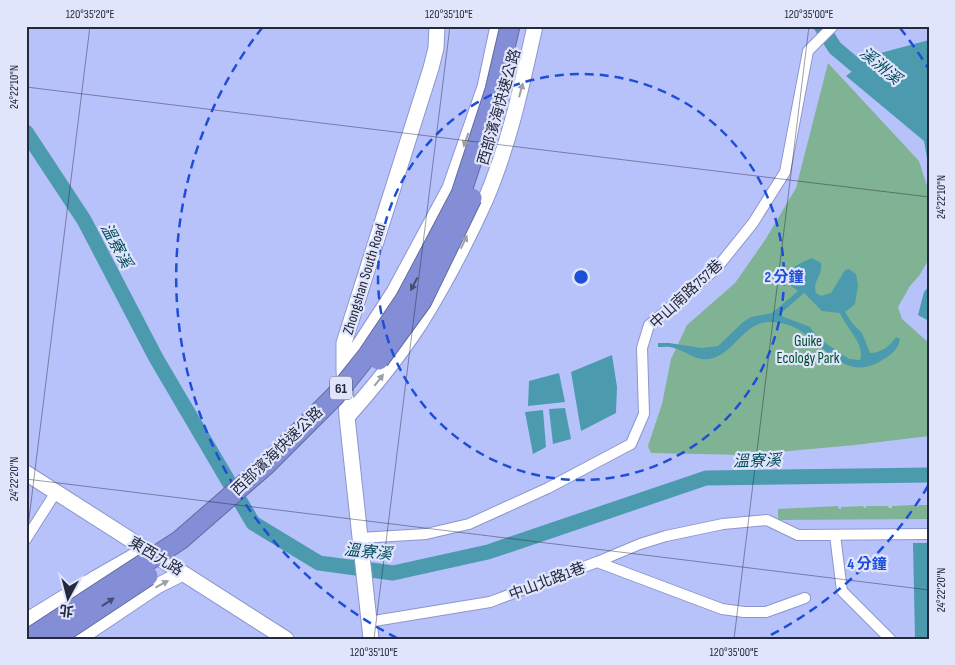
<svg xmlns="http://www.w3.org/2000/svg" width="955" height="665" font-family="'Sofia Sans Condensed','Noto Sans TC',sans-serif">
<rect width="100%" height="100%" fill="#b8c2fa"/>
<path fill="#80b393" d="M 828,63 L 919,161 L 929,192 L 929,259 L 919,276 L 910,286 L 898,307 L 902,319 L 929,343 L 929,436 L 855,445 L 744,455 L 651,453 L 648,446 L 662,404 L 671,359 L 687,325 L 735,283 L 765,240 L 796,188 Z
M 914,505 L 915,507 L 918,507 L 918,505 L 929,505 L 929,519 L 778,520 L 778,509 L 838,506 L 839,509 L 841,509 L 841,507 L 863,506 L 864,508 L 866,508 L 866,506 L 888,506 L 889,508 L 892,508 L 892,506 Z"/>
<path fill="#4c9aae" fill-rule="evenodd" d="M 929,40 L 929,169 L 924,141 L 846,76 L 873,55 Z
M 812,258 L 821,263 C 823,277 812,280 816,293 L 821,296 L 831,293 L 845,270 L 849,269 L 856,274 L 858,285 L 855,304 L 845,312 L 852,323 L 862,333 L 870,353 C 881,353 890,346 896,337 L 900,339 C 899,348 891,355 884,359 C 848,383 829,350 802,332 C 793,325 781,322 770,322 C 744,321 734,355 709,359 C 696,361 686,351 674,348 C 669,346 663,347 658,347 L 658,343 L 669,343 L 702,348 L 718,346 L 743,322 L 751,317 L 772,313 L 798,291 C 796,289 793,288 791,286 C 778,271 803,262 812,258 ZM 804,293 L 822,311 L 840,313 C 845,326 866,345 860,360 L 849,359 L 818,338 L 810,327 L 779,315 Z
M 929,286 L 929,321 L 918,315 L 924,292 Z
M 612,355 L 617,387 L 616,413 L 581,431 L 571,372 Z
M 559,373 L 565,402 L 528,406 L 529,381 Z
M 565,408 L 571,439 L 553,444 L 549,409 Z
M 543,410 L 546,447 L 533,454 L 525,412 Z
M 913,543 L 929,543 L 929,639 L 915,639 Z"/>
<g fill="none" stroke-linecap="round" stroke-linejoin="round">
<path stroke="#4c9aae" stroke-width="15" d="M 821,26 L 835,48 L 873,80
M 26,132 L 84,220 L 156,358 L 253,523 L 319,563 L 393,573 L 488,552 L 706,478 L 929,475"/>
<defs>
<path id="street" d="M 835,535 L 842,591 L 890,639
M 360,538 L 426,534 L 469,524 L 548,488 L 631,444 L 644,414 L 642,348 L 649,325 L 716,269 L 753,223 L 785,172 L 808,51 L 833,26
M 26,539 L 56,492
M 597,562 L 640,544 L 666,536 L 723,524 L 767,520 L 798,535 L 929,534
M 368,622 L 490,602 L 597,562 L 722,609 L 744,612 L 766,612 L 805,598"/>
<path id="secondary" d="M 344,369 L 394,292 L 450,188 L 485,87 L 498,26
M 347,417 C 373,388 398,357 419,325 C 444,285 466,243 485,201 C 509,145 522,85 535,26
M 26,473 L 286,639
M 26,621 L 96,578 L 145,550
M 78,639 L 157,586 L 183,573
M 371,639 L 347,417 L 344,370 L 344,343 L 431,68 L 436,48 L 437,26"/>
</defs>
<use href="#street" stroke="#8d96cc" stroke-width="12"/>
<use href="#secondary" stroke="#8d96cc" stroke-width="17"/>
<use href="#street" stroke="#fff" stroke-width="10"/>
<use href="#secondary" stroke="#fff" stroke-width="15"/>
<defs>
<path id="highway-bridge" d="M 379,360 L 422,301 L 472,198
M 28,639 L 180,540 L 266,465 L 335,396 L 367,356 L 406,298 L 461,194 L 495,90 L 510,26
M 53,639 L 148,576"/>
</defs>
<use href="#highway-bridge" stroke="#626ba1" stroke-width="21" stroke-linecap="butt"/>
<use href="#highway-bridge" stroke="#838ed6" stroke-width="19"/>
</g>
<defs><path id="oneway-solid" d="M-6-.8H1V-3.2L6.5 0L1 3.2V.8H-6Z" transform="scale(1.25)"/></defs>
<g fill="#9d9fa8">
<use href="#oneway-solid" transform="translate(521 90) rotate(-75)"/>
<use href="#oneway-solid" transform="translate(466 140) rotate(109)"/>
<use href="#oneway-solid" transform="translate(464 242) rotate(-64)"/>
<use href="#oneway-solid" transform="translate(379 380) rotate(-52)"/>
<use href="#oneway-solid" transform="translate(162 584) rotate(-28)"/>
</g>
<g fill="#464c73">
<use href="#oneway-solid" transform="translate(414 284) rotate(118)"/>
<use href="#oneway-solid" transform="translate(108 602) rotate(-34)"/>
</g>
<path fill="none" stroke="#25293e" stroke-width="1" stroke-opacity="0.45" d="M 26,87 L 929,197M 26,479 L 929,590M 26,543 L 90,26M 374,639 L 450,26M 734,639 L 809,26"/>
<g fill="none" stroke="#1d4ed8" stroke-width="2.5" stroke-dasharray="9 6">
<circle cx="581" cy="277" r="203"/>
<path d="M928 486A405 405 0 0 1 765 638M397 638A405 405 0 0 1 262 28M900 28A405 405 0 0 1 928 68"/>
</g>
<g text-anchor="middle" stroke-width="4.5" stroke-linejoin="round" paint-order="stroke">
<rect fill="#e0e5fc" stroke="#5d6177" stroke-width="1" x="330" y="376.5" width="22" height="23" rx="4"/>
<g font-size="14" font-weight="bold" fill="#25293e">
<text x="341" y="393">61</text>
</g>
<g font-size="15" fill="#25293e" stroke="#e0e5fc">
<text transform="translate(499 107) rotate(-74)" y="5">西部濱海快速公路</text>
<text transform="translate(364 279) rotate(-73)" y="5">Zhongshan South Road</text>
<text transform="translate(686 294) rotate(-43)" y="5">中山南路757巷</text>
<text transform="translate(277 451) rotate(-44)" y="5">西部濱海快速公路</text>
<text transform="translate(156 556) rotate(31)" y="5">東西九路</text>
<text transform="translate(547 581) rotate(-21)" y="5">中山北路1巷</text>
</g>
<g font-size="15" fill="#004d2b" stroke="#e0e5fc">
<text x="808" y="346">Guike<tspan x="808" dy="17">Ecology Park</tspan></text>
</g>
<g font-size="16" font-style="italic" fill="#044c5b" stroke="#e0e5fc">
<text transform="translate(881 65) rotate(40)" y="6">溪洲溪</text>
<text transform="translate(117 245) rotate(62)" y="6">溫寮溪</text>
<text transform="translate(757 460) rotate(-1)" y="6">溫寮溪</text>
<text transform="translate(368 551) rotate(6)" y="6">溫寮溪</text>
</g>
</g>
<circle cx="581" cy="277" r="8" fill="#1d4ed8" stroke="#e0e5fc" stroke-width="2.5"/>
<g font-size="15" text-anchor="middle" font-weight="bold" fill="#1d4ed8" stroke="#e0e5fc" stroke-width="4.5" stroke-linejoin="round" paint-order="stroke">
<text x="784" y="282">2 分鐘</text>
<text x="867" y="569">4 分鐘</text>
</g>
<rect width="955" height="665" fill="none" stroke="#e0e5fc" stroke-width="55"/>
<g transform="translate(68 598) rotate(187)" stroke="#e0e5fc" stroke-width="4" paint-order="stroke">
<path d="M0-4L9 19L0 12L-9 19Z" fill="#25293e"/>
<text y="-8" font-size="14" font-weight="bold" text-anchor="middle" fill="#25293e">北</text>
</g>
<rect x="28" y="28" width="900" height="610" fill="none" stroke="#25293e" stroke-width="2"/>
<g font-size="12" text-anchor="middle" fill="#25293e">
<text x="90" y="18">120°35'20"E</text>
<text x="449" y="18">120°35'10"E</text>
<text x="809" y="18">120°35'00"E</text>
<text transform="translate(14 87) rotate(-90)" y="4">24°22'10"N</text>
<text transform="translate(941 197) rotate(-90)" y="4">24°22'10"N</text>
<text transform="translate(14 479) rotate(-90)" y="4">24°22'20"N</text>
<text transform="translate(941 590) rotate(-90)" y="4">24°22'20"N</text>
<text x="374" y="656">120°35'10"E</text>
<text x="734" y="656">120°35'00"E</text>
</g>
</svg>
